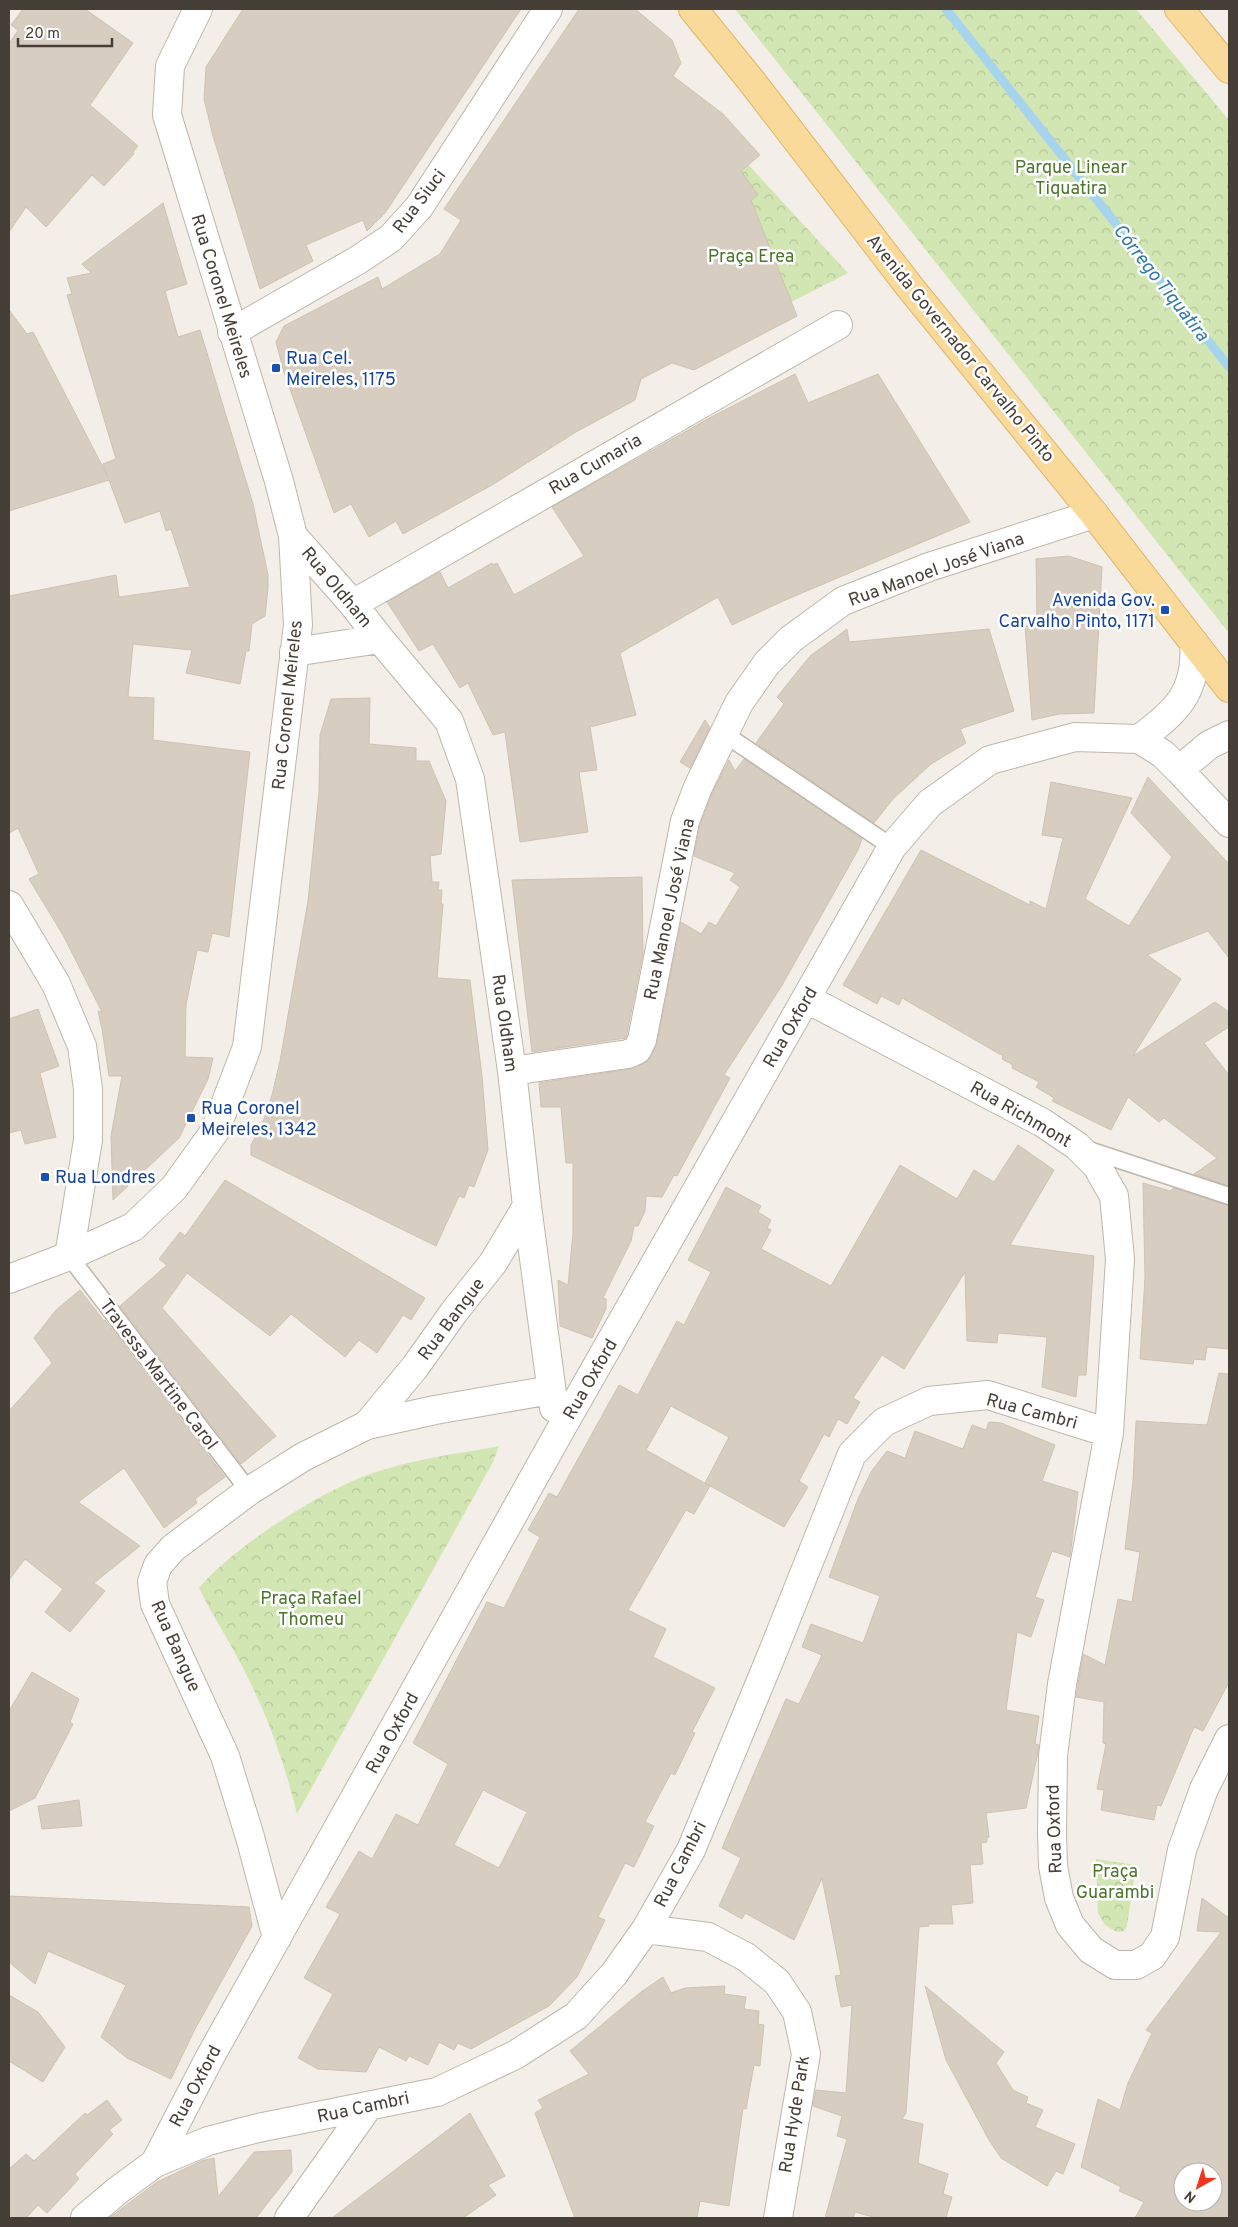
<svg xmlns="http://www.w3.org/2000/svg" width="1238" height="2227" font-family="Overpass,sans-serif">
<defs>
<pattern id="park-crowns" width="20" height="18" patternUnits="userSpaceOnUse" patternTransform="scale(1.25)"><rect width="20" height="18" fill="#d1e6b2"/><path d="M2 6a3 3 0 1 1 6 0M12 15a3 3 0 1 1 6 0" fill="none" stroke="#b5c69a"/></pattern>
</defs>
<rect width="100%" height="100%" fill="#f3efe8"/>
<path fill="url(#park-crowns)" d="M 735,9 L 1136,9 L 1229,120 L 1229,633 Z
M 733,148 L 848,273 L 725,336 Z
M 499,1446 L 493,1462 L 297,1814 C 285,1764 267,1714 243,1668 C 229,1640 212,1615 199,1588 C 235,1546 320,1491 373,1473 C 413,1459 457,1454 499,1446 Z
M 1096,1859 L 1136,1865 L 1127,1926 L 1124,1931 L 1117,1932 L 1105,1925 L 1098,1913 Z"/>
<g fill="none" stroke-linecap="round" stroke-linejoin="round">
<path stroke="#a6d4ed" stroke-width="9" d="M 946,9 L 1229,367"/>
</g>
<path fill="#d7cdc0" stroke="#cfc2b1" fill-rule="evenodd" d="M 23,9 L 85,9 L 133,43 L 90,105 L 138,146 L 133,152 L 134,154 L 104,186 L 92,175 L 46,227 L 26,207 L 9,232 L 9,44 L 18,30 L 11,25 Z
M 243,9 L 521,9 L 385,213 L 367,231 L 363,220 L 306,245 L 313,261 L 260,289 L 213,136 L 204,99 L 206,67 Z
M 579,9 L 635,9 L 672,40 L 681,63 L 673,76 L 723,114 L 760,155 L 741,171 L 758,195 L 751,200 L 797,316 L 694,370 L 672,363 L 641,379 L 635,400 L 576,432 L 492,485 L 403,534 L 396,521 L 369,537 L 351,504 L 334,513 L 284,372 L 276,342 L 284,326 L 378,277 L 382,289 L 440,254 L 461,220 L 444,209 Z
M 163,203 L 187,284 L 165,291 L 178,337 L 200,330 L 253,504 L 268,575 L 268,588 L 265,616 L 252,624 L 249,651 L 246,651 L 240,684 L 186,673 L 192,650 L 133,644 L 128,697 L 154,698 L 153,740 L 250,752 L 229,937 L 212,933 L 208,952 L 197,950 L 186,1005 L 185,1057 L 213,1058 L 208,1079 L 179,1138 L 113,1200 L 111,1136 L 122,1076 L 109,1076 L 102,1029 L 98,1011 L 102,1012 L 63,935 L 29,879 L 39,874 L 18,828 L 9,833 L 9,596 L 116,575 L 119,597 L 190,587 L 171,529 L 166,531 L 160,511 L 125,523 L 109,480 L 9,511 L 9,310 L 27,334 L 33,332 L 108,477 L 103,464 L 116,459 L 67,295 L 72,294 L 67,278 L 91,273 L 82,264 Z
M 795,374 L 808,403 L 878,374 L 970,522 L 783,601 L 732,625 L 718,597 L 620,653 L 636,715 L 590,727 L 597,770 L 579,772 L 588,832 L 520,842 L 505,732 L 493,735 L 468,683 L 460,688 L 433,644 L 419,651 L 387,602 L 440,572 L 448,588 L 492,563 L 493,565 L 497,563 L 514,595 L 584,556 L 552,507 L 713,416 Z
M 1069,556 L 1102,567 L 1094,713 L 1059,714 L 1032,720 L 1025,626 L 1037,625 L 1036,559 Z
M 847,629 L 849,642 L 989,629 L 1014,711 L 960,729 L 966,743 L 931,764 L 893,799 L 874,823 L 756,743 L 784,704 L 777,697 L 810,656 Z
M 370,698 L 369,744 L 416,748 L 416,761 L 429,761 L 446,801 L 441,854 L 430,856 L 432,882 L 439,882 L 438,890 L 442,890 L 441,904 L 443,904 L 437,978 L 470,980 L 482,1076 L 488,1150 L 474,1187 L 469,1185 L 464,1198 L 459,1196 L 436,1246 L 251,1155 L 251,1145 L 263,1122 L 272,1095 L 280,1061 L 308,901 L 319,792 L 320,735 L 331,699 Z
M 705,720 L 710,728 L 690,768 L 680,762 Z
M 744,759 L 862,839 L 858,850 L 781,987 L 724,1075 L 730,1078 L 677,1176 L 674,1175 L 662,1197 L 646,1196 L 645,1211 L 638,1226 L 634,1226 L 631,1241 L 603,1298 L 606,1299 L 606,1309 L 592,1338 L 560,1326 L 558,1280 L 568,1285 L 573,1233 L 573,1163 L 566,1163 L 561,1107 L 541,1107 L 539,1083 L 630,1069 L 643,1064 L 651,1057 L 657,1043 L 681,922 L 701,934 L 709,922 L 716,926 L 740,887 L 730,880 L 735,873 L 694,856 L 700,825 L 712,793 L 729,760 L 735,771 Z
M 1148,777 L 1229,864 L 1229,958 L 1208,931 L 1147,955 L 1181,979 L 1133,1056 L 1215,1002 L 1229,1012 L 1229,1027 L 1204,1043 L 1229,1075 L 1229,1186 L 1194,1174 L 1217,1158 L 1164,1118 L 1159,1122 L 1128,1097 L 1111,1130 L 1052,1101 L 1054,1098 L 1036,1087 L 1039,1082 L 1012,1068 L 1013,1065 L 1002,1059 L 1003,1056 L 902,998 L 899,1005 L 881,996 L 877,1004 L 843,985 L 921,850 L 1030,905 L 1030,901 L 1046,909 L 1063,838 L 1042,835 L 1051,782 L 1132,798 L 1085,899 L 1129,926 L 1172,857 L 1131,813 Z
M 642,877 L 643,953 L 626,1038 L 532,1052 L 512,880 Z
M 38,1009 L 59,1066 L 40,1073 L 56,1137 L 25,1144 L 21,1130 L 9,1133 L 9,1019 Z
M 1018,1145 L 1054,1170 L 1010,1245 L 1094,1256 L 1086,1375 L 1078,1375 L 1076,1397 L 1042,1387 L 1047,1337 L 998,1333 L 997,1343 L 967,1341 L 965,1272 L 904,1369 L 882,1355 L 853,1398 L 860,1402 L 847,1424 L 838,1419 L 829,1437 L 824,1434 L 799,1481 L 808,1487 L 784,1527 L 705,1483 L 729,1437 L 671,1406 L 646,1450 L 710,1486 L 694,1514 L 686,1510 L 628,1610 L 666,1629 L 653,1657 L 715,1688 L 692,1732 L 695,1733 L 675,1775 L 671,1773 L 645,1822 L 654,1826 L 634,1867 L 625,1863 L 598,1917 L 605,1920 L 577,1977 L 549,2006 L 471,2049 L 458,2043 L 454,2050 L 439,2042 L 428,2065 L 409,2056 L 406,2061 L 379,2047 L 366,2072 L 318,2069 L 298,2058 L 333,1994 L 304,1978 L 340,1914 L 326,1907 L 359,1851 L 372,1859 L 396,1814 L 418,1825 L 448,1764 L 413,1743 L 487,1602 L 504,1608 L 540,1537 L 528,1530 L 549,1493 L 557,1497 L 619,1385 L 638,1395 L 677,1321 L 684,1325 L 711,1272 L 688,1260 L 726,1187 L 761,1206 L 758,1212 L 771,1220 L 767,1228 L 771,1230 L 761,1249 L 831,1286 L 900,1165 L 957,1199 L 974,1170 L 994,1182 ZM 483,1790 L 527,1812 L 499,1868 L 454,1845 Z
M 225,1180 L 425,1298 L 411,1320 L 403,1315 L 377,1353 L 359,1340 L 345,1357 L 291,1314 L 270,1336 L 187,1273 L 162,1308 L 276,1436 L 241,1464 L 120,1306 L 167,1265 L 159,1259 L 180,1232 L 185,1236 Z
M 1143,1183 L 1170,1191 L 1174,1188 L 1229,1206 L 1229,1349 L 1207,1347 L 1205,1360 L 1194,1359 L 1193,1364 L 1140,1359 L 1145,1277 Z
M 80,1290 L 104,1321 L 105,1320 L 225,1477 L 195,1499 L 197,1503 L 164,1528 L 124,1468 L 78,1502 L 140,1546 L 94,1583 L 105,1591 L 70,1632 L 45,1612 L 63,1589 L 25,1559 L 9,1580 L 9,1411 L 52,1363 L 34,1338 L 56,1310 Z
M 1219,1373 L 1229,1374 L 1229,1682 L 1203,1731 L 1194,1727 L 1161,1806 L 1157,1805 L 1154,1820 L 1101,1810 L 1104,1790 L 1097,1789 L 1106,1744 L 1103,1743 L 1104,1702 L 1076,1697 L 1083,1654 L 1105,1665 L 1118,1599 L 1132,1602 L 1140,1552 L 1125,1549 L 1133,1481 L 1136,1421 L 1207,1425 Z
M 989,1422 L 1001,1423 L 1055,1445 L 1042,1481 L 1078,1492 L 1070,1557 L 1052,1551 L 1035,1597 L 1044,1600 L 1031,1637 L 1017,1632 L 1006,1710 L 1039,1716 L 1035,1744 L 1039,1745 L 1038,1752 L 1026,1808 L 986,1813 L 989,1837 L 987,1837 L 987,1842 L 981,1843 L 983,1864 L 970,1865 L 973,1903 L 951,1905 L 953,1924 L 928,1924 L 929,1926 L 919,1927 L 906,2113 L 902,2119 L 923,2124 L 918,2163 L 948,2174 L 943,2194 L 952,2197 L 946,2218 L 876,2218 L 855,2212 L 853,2218 L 825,2218 L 847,2139 L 837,2136 L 842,2116 L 813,2106 L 816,2090 L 846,2093 L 852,2005 L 841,2007 L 835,1976 L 841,1975 L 822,1878 L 794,1940 L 745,1913 L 742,1919 L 719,1906 L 741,1858 L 722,1848 L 786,1699 L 799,1704 L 822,1655 L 802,1647 L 811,1624 L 863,1643 L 880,1596 L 829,1577 L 858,1499 L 871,1472 L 887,1451 L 905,1458 L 915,1431 L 963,1449 L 972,1425 L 986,1430 Z
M 32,1672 L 79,1699 L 70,1722 L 73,1724 L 35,1798 L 9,1811 L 9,1711 Z
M 79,1800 L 82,1826 L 42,1829 L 38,1806 Z
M 9,1896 L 249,1907 L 252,1926 L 194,2031 L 171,2079 L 127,2058 L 101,2037 L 126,1985 L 48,1951 L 35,1984 L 9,1962 Z
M 1202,1898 L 1229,1918 L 1229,2218 L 1135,2218 L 1144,2202 L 1119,2191 L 1121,2187 L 1081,2167 L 1098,2099 L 1120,2110 L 1128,2083 L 1152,2033 L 1146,2030 L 1221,1932 L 1197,1931 ZM 1183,2172 L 1213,2172 L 1213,2202 L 1183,2202 Z
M 663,1977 L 671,1993 L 685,1988 L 725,1986 L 724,1994 L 746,1997 L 744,2009 L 759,2011 L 758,2024 L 764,2025 L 760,2066 L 754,2065 L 746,2109 L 743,2108 L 729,2206 L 700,2201 L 697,2218 L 575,2218 L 535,2113 L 543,2108 L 538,2100 L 589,2074 L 570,2051 L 641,1992 Z
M 925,1986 L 1004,2052 L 996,2063 L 1013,2090 L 1028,2097 L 1026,2103 L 1043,2110 L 1035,2127 L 1075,2144 L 1063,2174 L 1056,2171 L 1047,2186 L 1001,2158 L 989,2140 L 946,2060 Z
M 9,1995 L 38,2012 L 65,2047 L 43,2082 L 9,2061 Z
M 107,2100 L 122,2120 L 109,2130 L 113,2134 L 75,2174 L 79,2179 L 47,2213 L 38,2205 L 26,2218 L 9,2218 L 9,2169 L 26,2154 L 34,2161 L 85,2113 L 87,2115 Z
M 470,2113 L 505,2176 L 488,2185 L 496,2195 L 463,2218 L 332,2218 Z
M 291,2150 L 292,2172 L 256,2218 L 109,2218 L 157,2182 L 201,2161 L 214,2158 L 218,2197 L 254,2152 Z"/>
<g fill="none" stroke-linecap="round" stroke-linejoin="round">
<defs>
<path id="service" d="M 723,733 L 892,847
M 1086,1149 L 1229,1196
M 69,1256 L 249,1491"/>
<path id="minor" d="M 232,332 L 358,260 L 391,238 L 419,207 L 548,9
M 293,536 L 353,604 L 380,639 L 294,652
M 353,604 L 838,325
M 380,639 L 449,721 L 470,779 L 512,1071 L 527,1206 L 554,1408
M 1139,739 C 1176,712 1198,692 1194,643
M 1179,770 L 1209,745 L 1229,735
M 9,905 L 56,984 L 82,1046 L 88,1089 L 88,1140 L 69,1256
M 807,999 L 1043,1123 L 1077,1146 L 1097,1166 L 1114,1196 L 1120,1259 L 1109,1433 L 1062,1684 L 1053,1756 L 1052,1834 L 1053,1866 L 1059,1898 L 1070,1925 L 1091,1950 L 1115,1965 L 1136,1965 L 1152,1956 L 1165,1937 L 1182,1850 L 1204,1789 L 1229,1739
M 512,1071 L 628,1054 L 637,1050 L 642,1040 L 685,821 L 698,787 L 739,703 L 767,663 L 791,639 L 843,601 L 929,567 L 1094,514
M 367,1425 L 415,1367 L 454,1312 L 493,1263 L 527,1206
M 646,1929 L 708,1937 L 746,1957 L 777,1982 L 797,2012 L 806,2054 L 778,2218
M 277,1938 L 250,1837 L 225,1756 L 155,1604 L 152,1582 L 158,1565 L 173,1548 L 249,1491 L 303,1457 L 367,1425 L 435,1410 L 551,1390
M 155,2163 L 210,2057 L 557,1436 L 892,847 L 930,803 L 990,760 L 1075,737 L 1139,739 L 1163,754 L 1179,770 L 1229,823
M 85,2218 L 117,2191 L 155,2163 L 208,2141 L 258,2128 L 437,2092 L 515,2055 L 576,2016 L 614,1974 L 646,1929 L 691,1850 L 772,1654 L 852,1454 L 884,1422 L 929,1401 L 988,1395 L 1109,1433
M 289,2218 L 368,2107"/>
<path id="tertiary" d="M 9,1279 L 69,1256 L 133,1227 L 174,1188 L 215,1131 L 247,1047 L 298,625 L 293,536 L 279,481 L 167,115 L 170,66 L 198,9"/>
<path id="primary" d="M 693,9 L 753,83 L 909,286 L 1094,514 L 1229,688
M 1179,9 L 1229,69"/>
</defs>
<use href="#service" stroke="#beb6aa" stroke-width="19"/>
<use href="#minor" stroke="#beb6aa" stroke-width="30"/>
<use href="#tertiary" stroke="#beb6aa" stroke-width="30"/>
<use href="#primary" stroke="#dfb66a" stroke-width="30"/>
<use href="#service" stroke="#fff" stroke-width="16"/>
<use href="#minor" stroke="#fff" stroke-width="28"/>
<use href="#tertiary" stroke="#fff" stroke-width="28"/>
<use href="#primary" stroke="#fada9a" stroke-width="28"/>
</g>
<g fill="#1a4fb4" stroke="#fff" stroke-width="2">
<rect x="271" y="363" width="10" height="10" rx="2.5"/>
<rect x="1160" y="605" width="10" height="10" rx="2.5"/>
<rect x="186" y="1113" width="10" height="10" rx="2.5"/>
<rect x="40" y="1172" width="10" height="10" rx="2.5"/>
</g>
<g text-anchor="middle" stroke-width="5" stroke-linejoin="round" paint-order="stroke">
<g font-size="18" fill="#4c762c" stroke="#fff">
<text x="1071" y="173">Parque Linear<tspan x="1071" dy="21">Tiquatira</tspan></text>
<text x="751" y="262">Praça Erea</text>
<text x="311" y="1604">Praça Rafael<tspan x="311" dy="21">Thomeu</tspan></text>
<text x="1115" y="1877">Praça<tspan x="1115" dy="21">Guarambi</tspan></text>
</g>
<g font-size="18" fill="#463f37" stroke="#fff">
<text transform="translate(419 201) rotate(-53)" y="6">Rua Siuci</text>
<text transform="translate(222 296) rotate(73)" y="6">Rua Coronel Meireles</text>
<text transform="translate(961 348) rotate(51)" y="6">Avenida Governador Carvalho Pinto</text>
<text transform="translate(595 464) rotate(-30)" y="6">Rua Cumaria</text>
<text transform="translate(936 569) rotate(-20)" y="6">Rua Manoel José Viana</text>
<text transform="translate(337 587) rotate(50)" y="6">Rua Oldham</text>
<text transform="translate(287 705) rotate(-84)" y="6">Rua Coronel Meireles</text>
<text transform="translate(669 909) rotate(-78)" y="6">Rua Manoel José Viana</text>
<text transform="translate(505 1023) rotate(82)" y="6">Rua Oldham</text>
<text transform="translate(790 1027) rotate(-60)" y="6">Rua Oxford</text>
<text transform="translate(1021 1114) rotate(30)" y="6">Rua Richmont</text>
<text transform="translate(451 1319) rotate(-53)" y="6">Rua Bangue</text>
<text transform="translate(159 1374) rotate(53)" y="6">Travessa Martine Carol</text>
<text transform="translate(590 1379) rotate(-60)" y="6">Rua Oxford</text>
<text transform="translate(1032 1411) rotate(15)" y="6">Rua Cambri</text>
<text transform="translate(176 1646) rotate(66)" y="6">Rua Bangue</text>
<text transform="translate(392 1733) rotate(-61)" y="6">Rua Oxford</text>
<text transform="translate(1054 1829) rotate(-92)" y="6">Rua Oxford</text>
<text transform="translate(680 1864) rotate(-63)" y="6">Rua Cambri</text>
<text transform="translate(195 2086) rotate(-62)" y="6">Rua Oxford</text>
<text transform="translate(363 2107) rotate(-12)" y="6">Rua Cambri</text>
<text transform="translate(794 2114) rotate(-81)" y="6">Rua Hyde Park</text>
</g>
<g font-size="18" fill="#164399" stroke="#fff" text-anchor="start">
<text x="286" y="364">Rua Cel.<tspan x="286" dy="21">Meireles, 1175</tspan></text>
<text x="1155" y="606" text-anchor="end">Avenida Gov.<tspan x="1155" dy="21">Carvalho Pinto, 1171</tspan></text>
<text x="201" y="1114">Rua Coronel<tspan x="201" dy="21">Meireles, 1342</tspan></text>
<text x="55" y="1183">Rua Londres</text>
</g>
<g font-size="19" font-style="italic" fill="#327ba6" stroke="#fff">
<text transform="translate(1162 282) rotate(52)" y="7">Córrego Tiquatira</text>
</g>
</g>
<rect width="1238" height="2227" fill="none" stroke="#463f37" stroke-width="20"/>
<g transform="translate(1198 2187) rotate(219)"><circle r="24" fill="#ffffff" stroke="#b5b2af"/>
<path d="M0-4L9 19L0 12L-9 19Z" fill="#f13520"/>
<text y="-8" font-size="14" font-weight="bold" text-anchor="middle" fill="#463f37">N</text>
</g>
<path d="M18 38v8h94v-8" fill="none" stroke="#463f37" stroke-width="2.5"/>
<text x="25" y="38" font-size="15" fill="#463f37" stroke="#ffffff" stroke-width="4" paint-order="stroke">20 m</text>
</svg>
